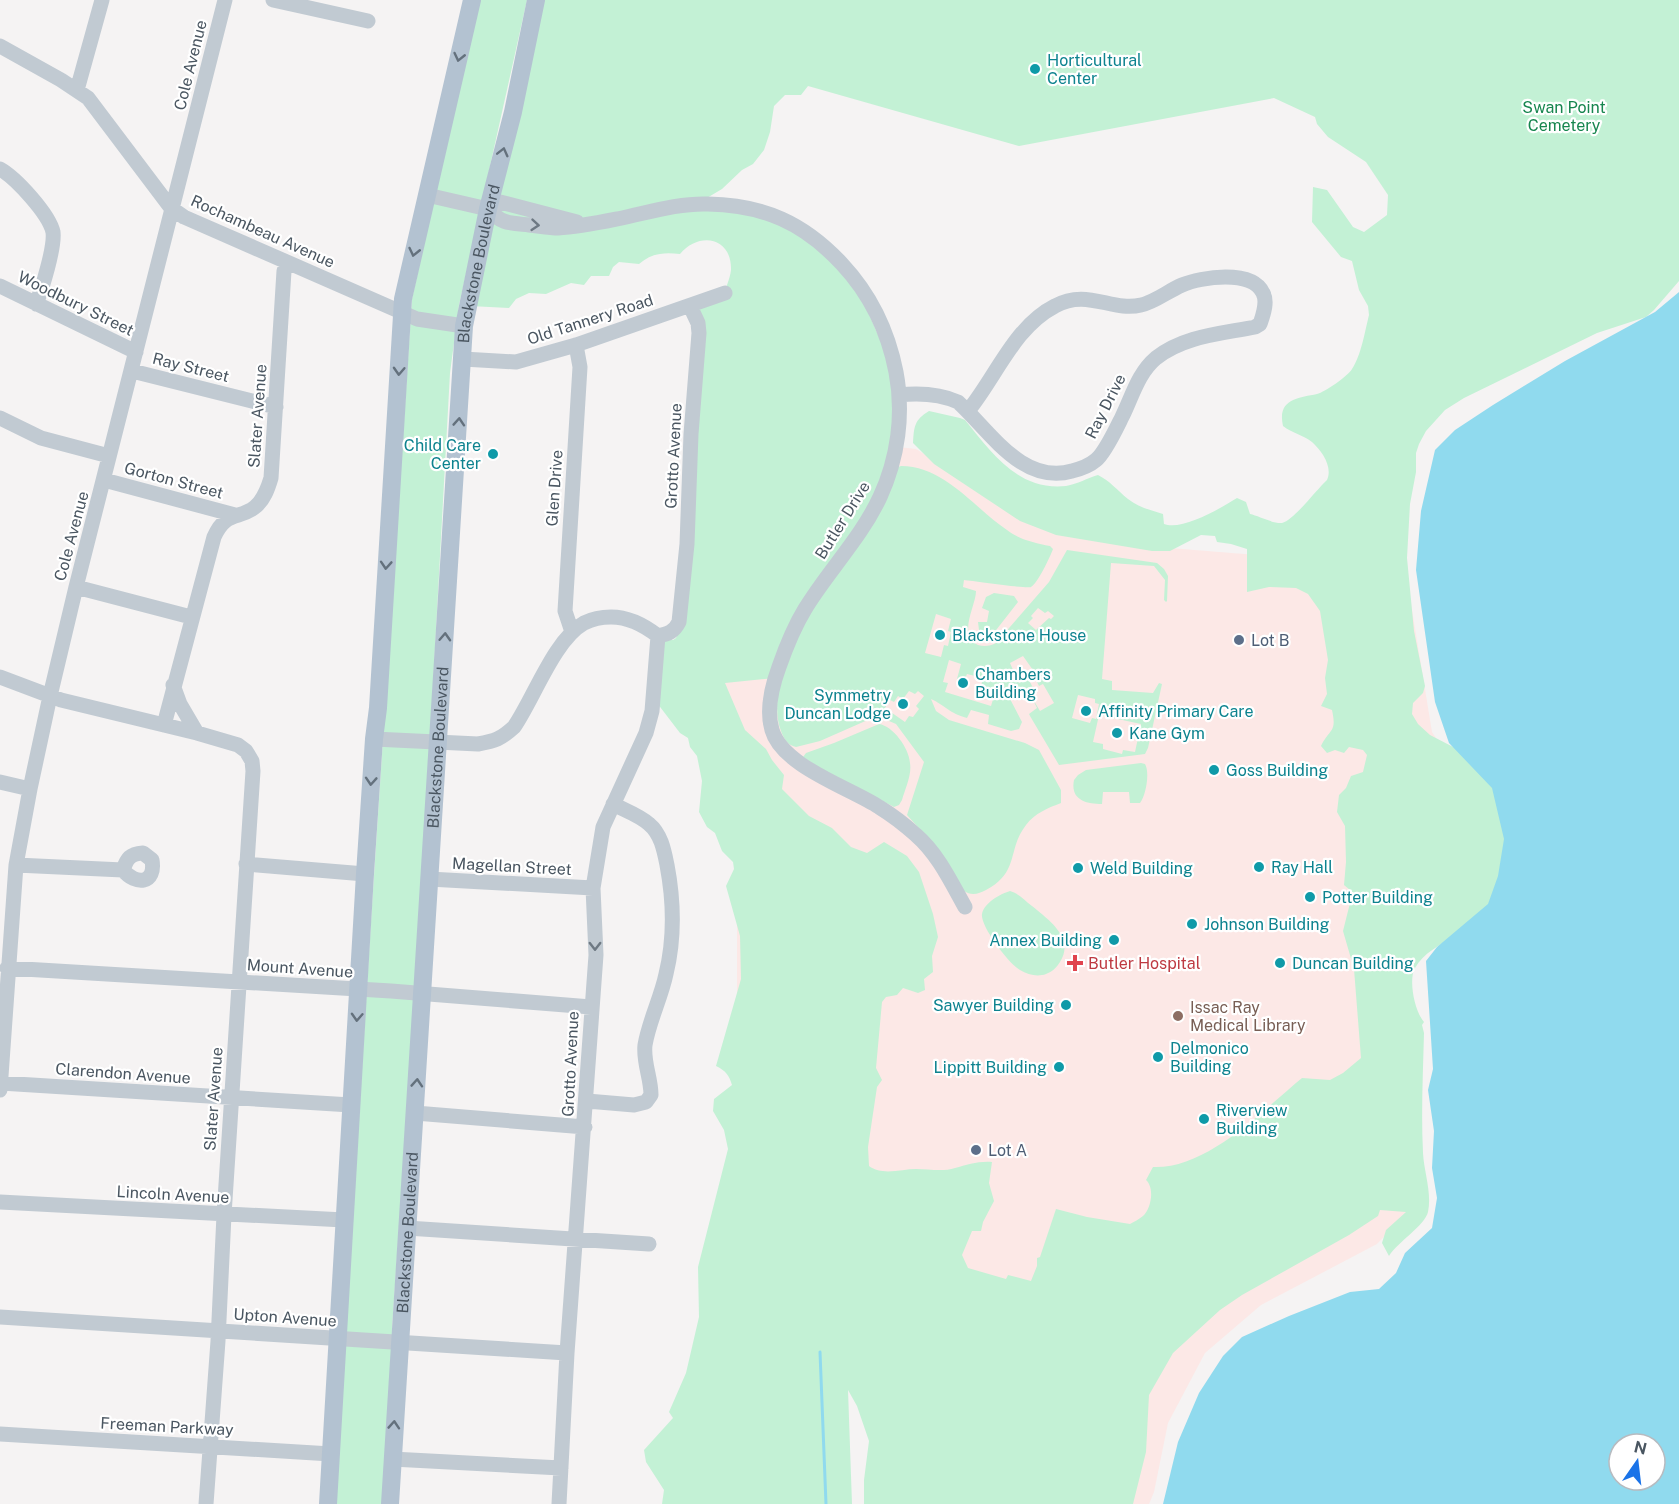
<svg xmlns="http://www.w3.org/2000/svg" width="1679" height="1504" font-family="'Public Sans',sans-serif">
<rect width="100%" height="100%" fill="#f5f3f3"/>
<path fill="#fce8e6" d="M 737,429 L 916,449 L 996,497 L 1133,545 L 1405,567 L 1432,732 L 1462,778 L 1410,977 L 1415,1171 L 1406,1214 L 1377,1244 L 1261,1305 L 1205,1353 L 1168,1423 L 1154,1492 L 1149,1504 L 878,1504 L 861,1341 L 737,1194 L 737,805 L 701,706 Z"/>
<path fill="#c3f1d5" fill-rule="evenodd" d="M 478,0 L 527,0 L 459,305 L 450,373 L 420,923 L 392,1328 L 389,1459 L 384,1504 L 335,1504 L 372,906 L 412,299 Z
M 537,0 L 1679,0 L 1679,281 L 1654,310 L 1646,317 L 1597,333 L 1464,398 L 1445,410 L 1426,431 L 1419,444 L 1416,453 L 1416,472 L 1410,504 L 1407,558 L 1414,631 L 1425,686 L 1423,693 L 1413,703 L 1412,714 L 1418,724 L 1430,735 L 1459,750 L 1496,789 L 1519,880 C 1497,898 1477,918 1454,935 C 1441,945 1423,953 1415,968 C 1408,980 1415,1012 1424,1022 L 1422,1025 L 1424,1033 C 1423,1073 1421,1113 1423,1153 C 1424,1172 1432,1193 1428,1212 C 1425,1225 1398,1242 1389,1256 L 1382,1243 L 1386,1230 L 1406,1212 L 1380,1210 L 1378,1216 L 1349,1235 L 1242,1295 L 1220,1310 L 1173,1353 L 1149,1395 L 1146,1452 L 1133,1504 L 864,1504 L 864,1480 L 869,1441 L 857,1406 L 848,1390 L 852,1504 L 662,1504 L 664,1490 L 646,1462 L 644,1450 L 673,1418 L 669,1412 L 686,1373 L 699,1317 L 698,1267 L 728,1149 L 724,1130 L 713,1111 L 714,1099 L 732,1085 C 729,1075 726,1071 716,1066 L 741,979 L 740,936 L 726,886 L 734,869 L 733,862 L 722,851 L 715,833 L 707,827 L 699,812 L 702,781 L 697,756 L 690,747 L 688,738 L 680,733 L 654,699 L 660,638 L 673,640 L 676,638 L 680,626 L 693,309 L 723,298 C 725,289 730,279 731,270 C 732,237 699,231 680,254 C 664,252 652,253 639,264 L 619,262 L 613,267 L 609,276 L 591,276 L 584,285 L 571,283 L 546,294 L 529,293 L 516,299 L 509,308 L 470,306 ZM 808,86 L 1019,146 L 1274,98 L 1315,117 L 1317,124 L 1328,137 L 1366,162 L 1388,195 L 1387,215 L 1364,232 L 1353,227 L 1327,190 L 1313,187 L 1312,222 L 1341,257 L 1352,261 L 1359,290 L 1368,306 L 1369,315 C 1365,331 1361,356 1352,369 C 1348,376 1325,392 1317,394 C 1298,398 1277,399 1283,426 C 1292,433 1303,435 1312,442 C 1322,451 1333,467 1327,480 C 1317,489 1294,520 1282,523 C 1274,524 1259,516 1250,514 L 1246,502 L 1237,498 C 1221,508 1182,531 1164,524 L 1163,514 C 1150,510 1138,507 1128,499 C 1117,490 1110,481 1098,475 C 1087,478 1078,484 1066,486 C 1018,491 992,453 965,420 L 960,418 L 929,411 C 914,420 914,427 913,443 L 934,464 L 1020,521 L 1056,535 L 1152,551 L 1170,551 L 1201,535 L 1215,536 L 1217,542 L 1231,544 L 1247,549 L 1247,592 L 1269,587 L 1296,588 L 1308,594 L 1320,611 L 1328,660 L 1325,678 L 1327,694 L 1321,706 L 1332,710 C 1337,733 1330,728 1321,746 L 1327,753 L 1335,750 L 1344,753 L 1349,747 L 1363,750 L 1367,755 L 1363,772 L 1351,776 L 1346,788 L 1339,795 L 1337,812 L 1345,826 L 1346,862 L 1344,885 L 1350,890 L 1350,903 L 1343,931 L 1354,969 L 1361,1058 L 1343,1073 L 1330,1080 L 1302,1078 C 1262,1111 1207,1169 1153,1167 L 1146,1180 C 1155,1188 1151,1209 1143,1216 C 1139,1219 1134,1222 1130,1224 L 1087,1217 L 1056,1209 L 1040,1257 L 1037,1258 L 1037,1266 L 1031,1281 L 1008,1275 L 1006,1279 L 968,1268 L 962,1255 L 972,1231 L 981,1231 L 983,1222 L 994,1201 L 989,1183 L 992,1162 C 978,1161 967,1165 955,1168 C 943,1172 929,1169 916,1169 C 902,1169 882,1176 869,1166 L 868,1147 L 877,1087 L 882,1080 L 876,1068 L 882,1002 L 886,997 L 897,995 L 903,988 L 918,993 L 925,990 L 924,979 L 933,972 L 932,956 L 938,937 L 933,914 L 919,872 L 907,856 L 884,842 L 867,853 L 851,847 L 832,828 L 809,816 L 782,789 L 784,775 L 772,760 L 766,749 L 745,730 L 725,683 L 775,678 L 809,608 L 890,472 L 900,385 L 854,280 L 813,240 L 758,215 L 695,205 L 722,189 L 742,170 L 753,164 L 764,150 L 770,132 L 774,106 L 785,95 L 801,95 Z
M 901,466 C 945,466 974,508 1007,530 C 1020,540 1035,543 1050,546 L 1053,549 C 1050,557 1038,583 1031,587 C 1027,589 974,581 964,580 L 963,587 L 976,591 C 976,606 957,635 978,645 C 984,647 991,646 996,643 L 1049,582 L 1067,550 L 1157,563 L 1164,569 L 1168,576 L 1167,601 L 1166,602 L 1164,600 L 1165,580 L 1154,566 L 1111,563 L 1102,679 L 1112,681 L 1112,690 L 1153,693 L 1159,683 L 1162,684 L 1148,748 L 1145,754 L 1059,765 L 1030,716 L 1029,714 L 1037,708 L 1031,696 L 1021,700 L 1015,694 L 1009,697 L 1022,722 L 1019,729 L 1011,731 L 988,724 L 989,715 L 971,710 L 967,718 C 949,713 946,706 931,699 L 936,711 L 949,720 L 1025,743 L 1039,750 L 1061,790 L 1061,803 C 1048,808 1035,813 1026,825 C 1007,849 1020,872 986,890 C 979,894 971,896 964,891 L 933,844 L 907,815 L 924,762 L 896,724 L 882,718 L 870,719 L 820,741 L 796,747 C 787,745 784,739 781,731 C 761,680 824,590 850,546 C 866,520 882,494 898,467 ZM 1038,608 L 1045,613 L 1048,611 L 1054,616 L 1051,619 L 1049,618 L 1036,630 L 1028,623 L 1033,618 L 1031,616 ZM 936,614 L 951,619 L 948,631 L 951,632 L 948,646 L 944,645 L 941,657 L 925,653 ZM 1023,656 L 1040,680 L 1037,682 L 1039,686 L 1043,684 L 1054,703 L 1040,711 L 1028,691 L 1033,688 L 1028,678 L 1019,683 L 1012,672 L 1013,670 L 1010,663 ZM 949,660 L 961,664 L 957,679 L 964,681 L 967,674 L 983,678 L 981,686 L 992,689 L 995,693 L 991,706 L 945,692 L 948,683 L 943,682 ZM 909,691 L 915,694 L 918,691 L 924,696 L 916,706 L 919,709 L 913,717 L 909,716 L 905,722 L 885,708 L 890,700 L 894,702 L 898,696 L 903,699 ZM 1078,695 L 1095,699 L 1095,703 L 1099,704 L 1096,719 L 1092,718 L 1090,723 L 1072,718 ZM 1099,715 L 1141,724 L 1135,752 L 1123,750 L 1122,754 L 1103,749 L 1103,744 L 1093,742 Z
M 994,593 L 1014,596 L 1018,602 L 993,634 L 987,635 L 979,630 L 978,622 L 987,622 L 989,611 L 982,608 L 986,597 Z
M 879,724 C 893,726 909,748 910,763 C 912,775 905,789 902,800 L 899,805 L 894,807 L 818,767 L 803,757 L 806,753 L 834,743 Z
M 1141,763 L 1145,764 C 1150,772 1146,796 1140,803 L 1130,803 L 1129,792 L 1103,792 L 1102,804 C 1086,804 1070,800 1074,780 L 1078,775 L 1086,770 Z
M 1010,891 C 1018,893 1025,901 1032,906 C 1049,920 1075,938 1060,962 C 1057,967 1052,972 1046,974 C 1038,977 1028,975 1020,970 C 1009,964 980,926 982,914 C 984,903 1000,894 1010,891 Z"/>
<path fill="#90daee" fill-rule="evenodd" d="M 1679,292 L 1679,1504 L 1163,1504 L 1178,1442 L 1199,1393 L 1223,1356 L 1242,1337 L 1289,1316 L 1350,1292 L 1379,1289 L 1396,1273 L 1405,1253 L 1432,1228 L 1437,1198 L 1432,1168 L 1434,1131 L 1428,1090 L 1433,1069 L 1426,961 L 1437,947 L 1488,904 L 1498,876 L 1504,839 L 1492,788 L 1449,743 L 1435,702 L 1416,570 L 1421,511 L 1435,450 L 1455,430 L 1493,405 L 1565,361 L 1655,312 ZM 1619,1444 L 1655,1444 L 1655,1480 L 1619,1480 Z"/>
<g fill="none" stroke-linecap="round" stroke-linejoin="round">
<path stroke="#90daee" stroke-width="3" d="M 820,1352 L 826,1504"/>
<path stroke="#c1cad2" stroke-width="15" d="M 273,0 L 368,21
M 0,46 L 61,80 L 88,98 L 171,208 L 184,217 L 417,319 L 464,326
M 77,90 L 102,0
M 0,169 C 16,178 49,214 53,232 C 55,247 42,289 36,304
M 427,195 L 488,209 L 500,202 L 577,222
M 488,209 C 501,224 510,223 529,225 C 539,226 549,228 558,228 C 579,227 602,222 622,218 C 650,212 679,203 708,204 C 764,205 804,223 842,264 C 870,294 888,331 896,372 C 904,414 898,458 880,497 C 861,538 828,571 805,609 C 794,627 786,647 779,667 C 772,686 766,710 772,730 C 782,766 850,788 879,807 C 892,815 905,825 916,835 C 938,854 951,882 965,907
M 0,286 L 136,352
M 463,359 L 516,362 L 576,345 L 725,293
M 132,371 L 276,407
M 899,395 C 918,393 940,394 958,402 C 990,431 1022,485 1072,471 C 1080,469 1089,466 1096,460 C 1105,453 1117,427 1122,417 C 1132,397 1138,373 1156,358 C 1184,336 1220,334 1255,327 L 1260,324 C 1263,315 1268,302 1263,293 C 1252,269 1201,277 1182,285 C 1168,291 1155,302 1141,305 C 1112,312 1087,288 1055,306 C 1014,327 996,377 968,411
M 0,418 L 41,438 L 109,456
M 104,480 L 235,515
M 76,587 L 191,617
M 572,632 L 565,611 L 580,367 L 576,345
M 0,677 L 61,700 L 197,733 L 238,745 L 246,751 L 252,761 L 253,771 L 224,1215 L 218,1341 L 206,1504
M 173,685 L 180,704 L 197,733
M 164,725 L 214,537 C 226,510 239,520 255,507 C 264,500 268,488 271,478 L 284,271 L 287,262
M 374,739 L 478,744 C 495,741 501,739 514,727 C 534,698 554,640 584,623 C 592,619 602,617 611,617 C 629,617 644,625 658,636 C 668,634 674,632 679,622 L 687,544 L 691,434 L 699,333 L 698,323 L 690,306
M 0,782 L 30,789
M 246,864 L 365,874
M 16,865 L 123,870 C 136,886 156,884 152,860 L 143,853 C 130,854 127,858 123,870
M 429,879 L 593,888
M 7,968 L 391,991 L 591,1007
M 0,1083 L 351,1105
M 0,1090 L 16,865 L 30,789 L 50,696 L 76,587 L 225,0
M 587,1101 L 634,1105 L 646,1102 L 651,1095 C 651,1078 643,1062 645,1045 C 649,1021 661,998 666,974 C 675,937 674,902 667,865 C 664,850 661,834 649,824 C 639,815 624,810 613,804
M 415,1113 L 585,1127
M 0,1202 L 344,1220
M 407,1228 L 649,1244
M 0,1317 L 567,1353
M 0,1434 L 331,1454
M 392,1459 L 561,1468
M 559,1504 L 567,1353 L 596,955 L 593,888 L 603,827 L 646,733 L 652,711 L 658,636"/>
<g stroke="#b3c2d1" stroke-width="18">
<path d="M 328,1504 L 365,874 L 374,739 L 378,708 L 403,299 L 472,0"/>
<path id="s1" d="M 390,1504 L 464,326 L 488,209 L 513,112 L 536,0"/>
</g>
</g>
<defs><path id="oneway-chevron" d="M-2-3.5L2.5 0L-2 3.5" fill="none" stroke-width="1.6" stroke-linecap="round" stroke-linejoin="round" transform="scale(1.5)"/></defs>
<g stroke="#64717d">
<use href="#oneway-chevron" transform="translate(459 57) rotate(103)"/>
<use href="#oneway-chevron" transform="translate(503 152) rotate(-76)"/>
<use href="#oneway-chevron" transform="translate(414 252) rotate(103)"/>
<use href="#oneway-chevron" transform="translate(399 371) rotate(93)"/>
<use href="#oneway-chevron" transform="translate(459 422) rotate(-86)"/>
<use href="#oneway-chevron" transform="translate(386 565) rotate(94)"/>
<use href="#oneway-chevron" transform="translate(445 637) rotate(-87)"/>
<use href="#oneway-chevron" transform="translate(371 781) rotate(94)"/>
<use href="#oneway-chevron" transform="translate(357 1017) rotate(93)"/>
<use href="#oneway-chevron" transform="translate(417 1083) rotate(-86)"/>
<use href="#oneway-chevron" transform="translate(394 1425) rotate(-86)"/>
</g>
<g stroke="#6e7983">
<use href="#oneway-chevron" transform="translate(535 225) rotate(5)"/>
<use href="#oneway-chevron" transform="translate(595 946) rotate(90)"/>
</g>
<g fill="#0f9aa8" stroke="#fff" stroke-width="2">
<circle cx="1035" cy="69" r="6"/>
<circle cx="493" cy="454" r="6"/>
<circle cx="940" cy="635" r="6"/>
<circle cx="963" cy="683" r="6"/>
<circle cx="903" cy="704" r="6"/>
<circle cx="1086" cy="711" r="6"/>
<circle cx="1117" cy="733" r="6"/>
<circle cx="1214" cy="770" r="6"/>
<circle cx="1259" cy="867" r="6"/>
<circle cx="1078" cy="868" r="6"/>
<circle cx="1310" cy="897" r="6"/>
<circle cx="1192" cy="924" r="6"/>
<circle cx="1114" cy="940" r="6"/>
<circle cx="1280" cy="963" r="6"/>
<circle cx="1066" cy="1005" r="6"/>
<circle cx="1158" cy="1057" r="6"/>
<circle cx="1059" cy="1067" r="6"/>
<circle cx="1204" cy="1119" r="6"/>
</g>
<g fill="#5c6f8a" stroke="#fff" stroke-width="2">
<circle cx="1239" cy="640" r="6"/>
<circle cx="976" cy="1150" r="6"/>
</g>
<path fill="#e0444e" stroke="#fff" stroke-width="2" d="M1072 954h6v6h6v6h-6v6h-6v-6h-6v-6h6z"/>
<circle fill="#8d6e63" stroke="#fff" stroke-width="2" cx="1178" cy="1016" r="6"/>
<g text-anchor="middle" stroke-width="4.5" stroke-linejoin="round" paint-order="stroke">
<g font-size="16" fill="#0d838f" stroke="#fff" text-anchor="start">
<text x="1047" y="66">Horticultural<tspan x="1047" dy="18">Center</tspan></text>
<text x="481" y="451" text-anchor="end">Child Care<tspan x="481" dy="18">Center</tspan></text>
<text x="952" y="641">Blackstone House</text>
<text x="975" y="680">Chambers<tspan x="975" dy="18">Building</tspan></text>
<text x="891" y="701" text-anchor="end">Symmetry<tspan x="891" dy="18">Duncan Lodge</tspan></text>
<text x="1098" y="717">Affinity Primary Care</text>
<text x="1129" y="739">Kane Gym</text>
<text x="1226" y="776">Goss Building</text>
<text x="1271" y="873">Ray Hall</text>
<text x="1090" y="874">Weld Building</text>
<text x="1322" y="903">Potter Building</text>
<text x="1204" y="930">Johnson Building</text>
<text x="1102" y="946" text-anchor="end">Annex Building</text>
<text x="1292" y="969">Duncan Building</text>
<text x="1054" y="1011" text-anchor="end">Sawyer Building</text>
<text x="1170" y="1054">Delmonico<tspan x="1170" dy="18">Building</tspan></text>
<text x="1047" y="1073" text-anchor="end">Lippitt Building</text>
<text x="1216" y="1116">Riverview<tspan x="1216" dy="18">Building</tspan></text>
</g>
<g font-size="16" fill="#4a5661" stroke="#fff">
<text transform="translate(190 65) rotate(-76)" y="6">Cole Avenue</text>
<text transform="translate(263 231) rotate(24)" y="6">Rochambeau Avenue</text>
<text dy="6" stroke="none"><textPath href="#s1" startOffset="1244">Blackstone Boulevard</textPath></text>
<text transform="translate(76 303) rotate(26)" y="6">Woodbury Street</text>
<text transform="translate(590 319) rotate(-18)" y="6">Old Tannery Road</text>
<text transform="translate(191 367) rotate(14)" y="6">Ray Street</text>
<text transform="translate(1105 406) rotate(-63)" y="6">Ray Drive</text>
<text transform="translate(257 416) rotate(-86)" y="6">Slater Avenue</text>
<text transform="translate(673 456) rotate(-87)" y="6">Grotto Avenue</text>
<text transform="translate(174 480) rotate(15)" y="6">Gorton Street</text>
<text transform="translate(554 488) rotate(-86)" y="6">Glen Drive</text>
<text transform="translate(842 520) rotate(-58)" y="6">Butler Drive</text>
<text transform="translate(71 536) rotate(-75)" y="6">Cole Avenue</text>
<text dy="6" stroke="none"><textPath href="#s1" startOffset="758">Blackstone Boulevard</textPath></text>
<text transform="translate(512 866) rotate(3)" y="6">Magellan Street</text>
<text transform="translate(300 968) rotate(4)" y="6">Mount Avenue</text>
<text transform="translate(570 1064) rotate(-87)" y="6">Grotto Avenue</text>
<text transform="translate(123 1073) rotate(4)" y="6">Clarendon Avenue</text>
<text transform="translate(213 1099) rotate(-86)" y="6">Slater Avenue</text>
<text transform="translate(173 1194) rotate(3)" y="6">Lincoln Avenue</text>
<text dy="6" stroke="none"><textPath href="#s1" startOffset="272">Blackstone Boulevard</textPath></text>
<text transform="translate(285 1317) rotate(4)" y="6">Upton Avenue</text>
<text transform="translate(167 1426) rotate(3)" y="6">Freeman Parkway</text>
</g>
<g font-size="16" fill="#17864f" stroke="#fff">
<text x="1564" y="113">Swan Point<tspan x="1564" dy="18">Cemetery</tspan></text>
</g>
<g font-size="16" fill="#4e5e75" stroke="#fff" text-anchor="start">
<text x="1251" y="646">Lot B</text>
<text x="988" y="1156">Lot A</text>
</g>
<g font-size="16" fill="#be3a42" stroke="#fff" text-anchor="start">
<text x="1088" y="969">Butler Hospital</text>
</g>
<g font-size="16" fill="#785e54" stroke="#fff" text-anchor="start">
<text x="1190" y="1013">Issac Ray<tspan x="1190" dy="18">Medical Library</tspan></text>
</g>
</g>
<g transform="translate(1637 1462) rotate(14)"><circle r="28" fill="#ffffff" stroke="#b7bbc0" stroke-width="1.5"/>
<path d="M0-4.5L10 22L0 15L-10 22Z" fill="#1a73e8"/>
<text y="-9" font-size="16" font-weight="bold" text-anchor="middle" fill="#4a5661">N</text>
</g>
</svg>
